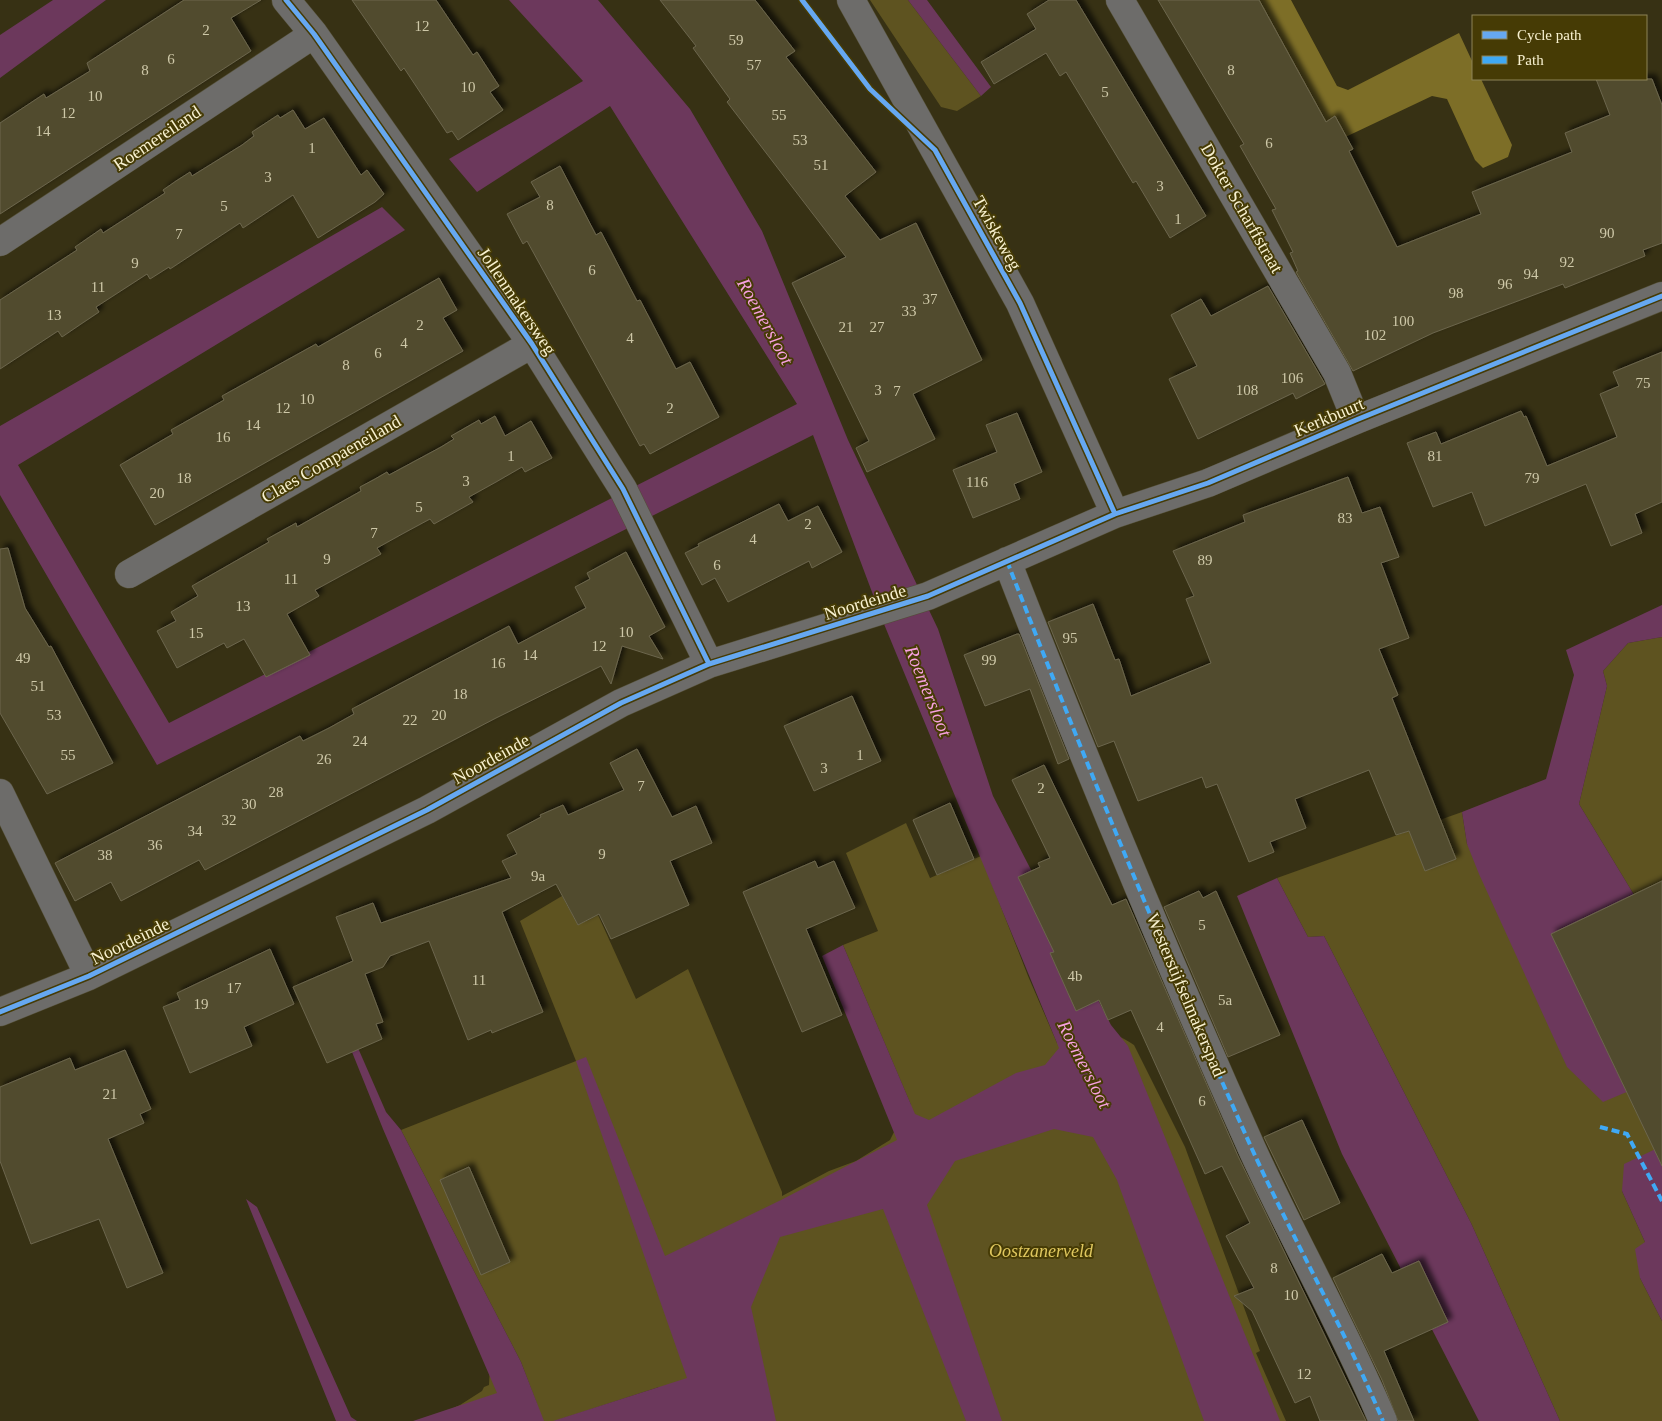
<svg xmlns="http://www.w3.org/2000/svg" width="1662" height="1421" font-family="'Times New Roman',serif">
<defs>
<filter id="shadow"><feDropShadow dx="4.5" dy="-4.5" stdDeviation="2.5" flood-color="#0009"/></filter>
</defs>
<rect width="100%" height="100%" fill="#373114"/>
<path fill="#5e5320" d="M 870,0 L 908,0 L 981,96 L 957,111 L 941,107 Z
M 1662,637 L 1662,941 L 1579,804 L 1607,686 L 1603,671 L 1628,643 Z
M 1462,812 L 1467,844 L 1662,1077 L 1662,1146 L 1622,1191 L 1645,1242 L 1640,1278 L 1662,1321 L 1662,1421 L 1560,1421 L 1471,1223 L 1324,936 L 1308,937 L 1277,878 Z
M 906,823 L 930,878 L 981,856 L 1028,976 L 1057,1043 C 1089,1035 1105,1024 1134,1045 L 1185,1147 L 1260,1351 L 1256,1353 L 1286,1421 L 606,1421 L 659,1387 L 555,1421 L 425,1421 L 460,1405 L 482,1391 L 484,1387 L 489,1385 L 490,1365 L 537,1404 L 521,1362 L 401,1130 L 576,1061 L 520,921 L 562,896 L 578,925 L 598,915 L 636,999 L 688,969 L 782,1192 L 782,1196 L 829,1171 L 856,1161 L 890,1140 L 901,1118 L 911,1105 L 843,945 L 878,931 L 846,853 Z"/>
<path fill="#7d6e27" d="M 1251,0 L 1291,0 L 1337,86 L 1348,90 L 1459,33 L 1473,63 L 1473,79 L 1481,79 L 1512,145 L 1508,157 L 1483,168 L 1475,160 L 1447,99 L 1432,96 L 1337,141 Z"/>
<path fill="#6c385c" d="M 53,0 L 106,0 L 0,78 L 0,35 Z
M 509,0 L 598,0 L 690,109 L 762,231 L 848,440 L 938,629 L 993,796 L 1111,1025 L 1128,1046 L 1280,1421 L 1204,1421 L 1117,1180 L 1093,1137 L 1054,1129 L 955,1161 L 927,1205 L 1002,1421 L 966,1421 L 883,1209 L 780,1237 L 751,1307 L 776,1421 L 553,1421 L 687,1378 L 576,1061 L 586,1057 L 665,1256 L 781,1200 L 897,1140 L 822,956 L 843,945 L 915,1114 L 929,1120 L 1016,1073 L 1045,1065 L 1059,1048 L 884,624 L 813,435 L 157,765 L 0,495 L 0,426 L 382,207 L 405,230 L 18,465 L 169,723 L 797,404 L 610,106 L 477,192 L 449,159 L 583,81 Z
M 908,0 L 927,0 L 991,87 L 981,96 Z
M 1662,605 L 1662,637 L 1628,643 L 1603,671 L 1607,686 L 1579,804 L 1662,941 L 1662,1077 L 1603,1102 L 1567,1067 L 1479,874 L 1467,844 L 1462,812 L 1546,779 L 1574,675 L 1566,650 Z
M 1277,878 L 1308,937 L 1324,936 L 1471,1223 L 1560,1421 L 1479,1421 L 1342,1154 L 1237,896 Z
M 358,1048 L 386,1112 L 401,1130 L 521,1362 L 544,1421 L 413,1421 L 497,1393 L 383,1129 L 352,1052 Z
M 1662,1146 L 1662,1321 L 1640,1278 L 1635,1249 L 1645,1242 L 1622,1191 L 1624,1164 Z
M 246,1199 L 257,1207 L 351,1417 L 357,1421 L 336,1421 Z"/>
<path fill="#514b2e" stroke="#6c664d" filter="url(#shadow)" d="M 184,0 L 261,0 L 231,18 L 251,51 L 0,214 L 0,123 L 44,94 L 46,98 L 90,71 L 87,63 Z
M 352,0 L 436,0 L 473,55 L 477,52 L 499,86 L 490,92 L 503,110 L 458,140 L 452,131 L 447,133 L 404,68 L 401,71 Z
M 660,0 L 755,0 L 795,51 L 786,57 L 876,172 L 845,196 L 880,240 L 916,223 L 982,360 L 913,394 L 935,439 L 867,472 L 856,448 L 869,441 L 792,283 L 846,257 L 727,102 L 730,99 L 693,48 L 696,46 Z
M 1049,0 L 1076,0 L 1206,216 L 1170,238 L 1136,181 L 1133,183 L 1066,72 L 1060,76 L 1046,53 L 994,84 L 981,62 L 1036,29 L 1027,14 Z
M 1158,0 L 1259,0 L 1326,122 L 1335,116 L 1353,149 L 1349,151 L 1397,247 L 1481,214 L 1472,192 L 1572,152 L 1565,133 L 1610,115 L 1596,79 L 1652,79 L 1662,105 L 1662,243 L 1643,250 L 1645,256 L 1565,288 L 1563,284 L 1433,333 L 1353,371 L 1296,272 L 1298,271 L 1290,253 L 1293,252 L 1272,210 L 1276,209 L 1240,146 L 1244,144 Z
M 293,110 L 305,129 L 324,118 L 361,175 L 367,170 L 384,194 L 375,202 L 318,238 L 293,195 L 243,228 L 240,223 L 170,269 L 169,267 L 150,279 L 147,274 L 96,307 L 99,312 L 81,324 L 62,337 L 58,331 L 0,369 L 0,300 L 77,250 L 75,247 L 101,229 L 103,233 L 165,193 L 163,190 L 176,181 L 190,172 L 192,176 L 242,145 L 254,136 L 252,132 L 278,115 L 280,118 Z
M 560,166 L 596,235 L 601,232 L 637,301 L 640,300 L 676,369 L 690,362 L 719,417 L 650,454 L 644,444 L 640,446 L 527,241 L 523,244 L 507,214 L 540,197 L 531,182 Z
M 439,278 L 457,310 L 443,318 L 463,351 L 155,525 L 120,465 L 173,434 L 171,430 L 224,400 L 222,396 L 316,344 L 318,347 Z
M 1268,286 L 1325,384 L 1296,399 L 1293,393 L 1198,439 L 1169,379 L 1197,366 L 1171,315 L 1201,299 L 1211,316 Z
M 1662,352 L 1662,502 L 1635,514 L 1642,533 L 1611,546 L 1586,484 L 1485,526 L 1472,492 L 1433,507 L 1407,443 L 1436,432 L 1441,444 L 1521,411 L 1524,417 L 1526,416 L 1547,466 L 1617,437 L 1600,394 L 1619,386 L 1613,372 Z
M 1017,413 L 1042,472 L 1014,484 L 1020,499 L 973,518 L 953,470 L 997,452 L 986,425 Z
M 495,416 L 505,436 L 531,421 L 552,458 L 525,472 L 522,467 L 496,482 L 469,497 L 473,502 L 434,524 L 430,519 L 404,533 L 377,548 L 381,554 L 315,590 L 319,596 L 287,614 L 310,655 L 266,677 L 244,639 L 227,648 L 224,643 L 177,668 L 157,631 L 176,621 L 171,612 L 198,596 L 192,586 L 269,542 L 267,539 L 296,523 L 297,527 L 361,491 L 360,487 L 375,479 L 387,472 L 389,475 L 441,447 L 454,439 L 451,436 L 479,420 L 481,424 Z
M 1348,477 L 1362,513 L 1380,507 L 1399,557 L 1381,563 L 1409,638 L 1379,649 L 1398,695 L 1392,698 L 1456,859 L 1425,871 L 1409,831 L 1396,835 L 1369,770 L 1295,799 L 1306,828 L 1270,842 L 1274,852 L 1249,862 L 1217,784 L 1206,788 L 1202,777 L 1138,801 L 1114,741 L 1098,747 L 1048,622 L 1093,604 L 1115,660 L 1119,659 L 1131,696 L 1211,663 L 1186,599 L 1194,596 L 1173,551 L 1245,522 L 1243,515 Z
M 779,504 L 788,521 L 818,506 L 842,552 L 812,568 L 809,561 L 728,602 L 715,578 L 702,585 L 685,553 L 699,546 L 698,544 Z
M 8,548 L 25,608 L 49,647 L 51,646 L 113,763 L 47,794 L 0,713 L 0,549 Z
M 626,552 L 665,627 L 649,636 L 663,659 L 622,646 L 611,684 L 601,666 L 496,718 L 205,870 L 199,860 L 121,901 L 111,882 L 75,901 L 55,863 L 300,736 L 303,741 L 329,728 L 354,714 L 352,709 L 509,626 L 518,644 L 586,608 L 575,587 L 590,579 L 587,573 Z
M 1017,634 L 1019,634 L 1069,759 L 1058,764 L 1030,689 L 985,706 L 964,655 Z
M 852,696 L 881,761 L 814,791 L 784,726 Z
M 637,749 L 672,817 L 696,806 L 712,843 L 670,861 L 689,905 L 611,939 L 599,914 L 578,925 L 556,884 L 502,912 L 543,1012 L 492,1033 L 491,1030 L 468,1040 L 429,941 L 390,956 L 383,967 L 365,974 L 383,1022 L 376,1024 L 382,1039 L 327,1063 L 293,987 L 353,961 L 336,917 L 373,903 L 381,923 L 511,878 L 502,861 L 517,854 L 507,835 L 541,817 L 540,815 L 563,805 L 568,815 L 624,790 L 610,763 Z
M 1044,765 L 1112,905 L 1126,899 L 1238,1156 L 1366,1421 L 1320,1421 L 1310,1396 L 1295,1403 L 1252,1311 L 1234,1296 L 1254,1288 L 1226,1236 L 1250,1223 L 1222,1166 L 1205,1174 L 1131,1010 L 1108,1020 L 1099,1000 L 1076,1011 L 1050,953 L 1054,952 L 1018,877 L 1040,867 L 1038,863 L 1050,858 L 1012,780 Z
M 950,803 L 974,859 L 937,875 L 913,820 Z
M 815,861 L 818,868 L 834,861 L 855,908 L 806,929 L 842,1015 L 802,1032 L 743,892 Z
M 1662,881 L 1662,1166 L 1551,934 Z
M 1199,891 L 1203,898 L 1216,891 L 1280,1035 L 1228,1057 L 1164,907 Z
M 270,949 L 294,1004 L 244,1027 L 252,1046 L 190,1073 L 163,1007 L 180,1000 L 177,993 Z
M 125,1050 L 151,1109 L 140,1114 L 144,1123 L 108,1139 L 163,1273 L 127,1288 L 99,1219 L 31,1244 L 0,1161 L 0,1087 L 70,1058 L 75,1070 Z
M 1302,1120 L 1340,1203 L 1304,1220 L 1264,1137 Z
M 469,1167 L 510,1262 L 481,1275 L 440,1180 Z
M 1382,1254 L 1392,1273 L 1419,1261 L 1448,1322 L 1384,1351 L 1414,1421 L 1398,1421 L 1382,1380 L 1333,1278 Z"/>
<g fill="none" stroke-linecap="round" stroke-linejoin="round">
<defs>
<path id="minor" d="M 286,0 L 314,34 L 532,344 L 623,489 L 709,664
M 851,0 L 1020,303 L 1115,514
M 1120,0 L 1337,373 L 1356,420
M 0,242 L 314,34
M 1007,561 C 1084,759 1165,955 1252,1149 C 1294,1241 1344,1328 1383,1421
M 129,574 L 532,344
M 0,793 L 89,976
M 0,1012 L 89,976 L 250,897 L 427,810 L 621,703 L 709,664 L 928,596 L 1115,514 L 1208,483 L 1356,420 L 1662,296"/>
</defs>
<use href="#minor" stroke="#534e35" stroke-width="29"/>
<use href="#minor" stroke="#6d6c6a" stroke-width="28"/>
<path stroke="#3fa9f5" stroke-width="4" stroke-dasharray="8 4" stroke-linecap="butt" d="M 1007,561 C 1084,759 1165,955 1252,1149 C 1294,1241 1344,1328 1383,1421
M 1600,1127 L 1627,1134 L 1662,1201"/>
<defs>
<path id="cycleway" d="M 286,0 L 314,34 L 532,344 L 623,489 L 709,664
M 802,0 L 870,89 L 935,150 L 1020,303 L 1115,514
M 0,1012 L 89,976 L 250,897 L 427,810 L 621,703 L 709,664 L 928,596 L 1115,514 L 1208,483 L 1356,420 L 1662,296"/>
</defs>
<use href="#cycleway" stroke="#463b05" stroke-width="8"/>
<use href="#cycleway" stroke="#66a8f1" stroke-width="5"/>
</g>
<g text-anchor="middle" stroke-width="4" stroke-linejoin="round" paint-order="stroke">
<g font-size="15" fill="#cec8a8">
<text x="422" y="31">12</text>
<text x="206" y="35">2</text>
<text x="736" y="45">59</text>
<text x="171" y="64">6</text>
<text x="754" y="70">57</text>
<text x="145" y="75">8</text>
<text x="1231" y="75">8</text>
<text x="468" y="92">10</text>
<text x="1105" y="97">5</text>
<text x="95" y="101">10</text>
<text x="68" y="118">12</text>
<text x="779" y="120">55</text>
<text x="43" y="136">14</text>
<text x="800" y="145">53</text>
<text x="1269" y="148">6</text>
<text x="312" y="153">1</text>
<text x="821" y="170">51</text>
<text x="268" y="182">3</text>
<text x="1160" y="191">3</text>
<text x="550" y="210">8</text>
<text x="224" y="211">5</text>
<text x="1178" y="224">1</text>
<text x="1607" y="238">90</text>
<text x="179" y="239">7</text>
<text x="1567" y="267">92</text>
<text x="135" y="268">9</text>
<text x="592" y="275">6</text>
<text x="1531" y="279">94</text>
<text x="1505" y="289">96</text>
<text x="98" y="292">11</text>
<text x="1456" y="298">98</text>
<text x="930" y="304">37</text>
<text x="909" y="316">33</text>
<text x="54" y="320">13</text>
<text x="1403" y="326">100</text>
<text x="420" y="330">2</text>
<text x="846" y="332">21</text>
<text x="877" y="332">27</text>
<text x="1375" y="340">102</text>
<text x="630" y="343">4</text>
<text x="404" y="348">4</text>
<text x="378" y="358">6</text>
<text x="346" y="370">8</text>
<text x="1292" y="383">106</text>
<text x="1643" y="388">75</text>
<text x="878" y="395">3</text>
<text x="1247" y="395">108</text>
<text x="897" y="396">7</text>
<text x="307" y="404">10</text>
<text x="283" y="413">12</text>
<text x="670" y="413">2</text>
<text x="253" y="430">14</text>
<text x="223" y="442">16</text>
<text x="511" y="461">1</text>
<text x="1435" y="461">81</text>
<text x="184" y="483">18</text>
<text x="1532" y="483">79</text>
<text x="466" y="486">3</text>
<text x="977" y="487">116</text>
<text x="157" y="498">20</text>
<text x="419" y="512">5</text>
<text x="1345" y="523">83</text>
<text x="808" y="529">2</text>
<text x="374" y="538">7</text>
<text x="753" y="544">4</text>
<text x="327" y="564">9</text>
<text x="1205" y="565">89</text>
<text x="717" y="570">6</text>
<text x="291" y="584">11</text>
<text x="243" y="611">13</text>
<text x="626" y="637">10</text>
<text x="196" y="638">15</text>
<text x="1070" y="643">95</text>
<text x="599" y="651">12</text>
<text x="530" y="660">14</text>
<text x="23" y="663">49</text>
<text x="989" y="665">99</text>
<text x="498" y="668">16</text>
<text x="38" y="691">51</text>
<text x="460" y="699">18</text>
<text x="54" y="720">53</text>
<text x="439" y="720">20</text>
<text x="410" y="725">22</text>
<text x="360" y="746">24</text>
<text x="68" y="760">55</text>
<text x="860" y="760">1</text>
<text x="324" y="764">26</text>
<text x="824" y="773">3</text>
<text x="641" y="791">7</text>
<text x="1041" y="793">2</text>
<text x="276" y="797">28</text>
<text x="249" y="809">30</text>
<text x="229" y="825">32</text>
<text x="195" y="836">34</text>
<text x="155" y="850">36</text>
<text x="602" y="859">9</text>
<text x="105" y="860">38</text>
<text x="538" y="881">9a</text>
<text x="1202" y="930">5</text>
<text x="1075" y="981">4b</text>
<text x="479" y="985">11</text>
<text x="234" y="993">17</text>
<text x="1225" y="1005">5a</text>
<text x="201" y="1009">19</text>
<text x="1160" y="1032">4</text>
<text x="110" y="1099">21</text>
<text x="1202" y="1106">6</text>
<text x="1274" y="1273">8</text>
<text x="1291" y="1300">10</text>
<text x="1304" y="1379">12</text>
</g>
<g font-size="18" fill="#f8f1d0" stroke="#463b05">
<text transform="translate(157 138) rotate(-34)" y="6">Roemereiland</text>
<text transform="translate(1242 208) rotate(60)" y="6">Dokter Scharffstraat</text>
<text transform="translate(997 233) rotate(61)" y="6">Twiskeweg</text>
<text transform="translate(517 301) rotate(56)" y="6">Jollenmakersweg</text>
<text transform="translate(1329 417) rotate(-23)" y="6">Kerkbuurt</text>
<text transform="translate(331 459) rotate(-30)" y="6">Claes Compaeneiland</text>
<text transform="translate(865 602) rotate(-17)" y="6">Noordeinde</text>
<text transform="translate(491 759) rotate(-29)" y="6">Noordeinde</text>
<text transform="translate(130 941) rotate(-26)" y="6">Noordeinde</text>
<text transform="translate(1186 995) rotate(67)" y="6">Westerstijfselmakerspad</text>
</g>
<g font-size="18" font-style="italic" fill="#dfc75e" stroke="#463b05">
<text x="1041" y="1257">Oostzanerveld</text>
</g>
<g font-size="19" font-style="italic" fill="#f6a0df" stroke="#463b05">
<text transform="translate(766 321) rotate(61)" y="7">Roemersloot</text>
<text transform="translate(929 691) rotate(68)" y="7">Roemersloot</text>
<text transform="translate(1085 1064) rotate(63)" y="7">Roemersloot</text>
</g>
</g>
<rect x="1472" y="15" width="175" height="65" fill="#463b05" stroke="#8d8456"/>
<rect x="1482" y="31" width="25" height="8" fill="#66a8f1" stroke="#8d8456"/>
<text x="1517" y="40" font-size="15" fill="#f8f1d0">Cycle path</text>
<rect x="1482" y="56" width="25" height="8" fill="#3fa9f5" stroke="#8d8456"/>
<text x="1517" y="65" font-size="15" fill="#f8f1d0">Path</text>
</svg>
